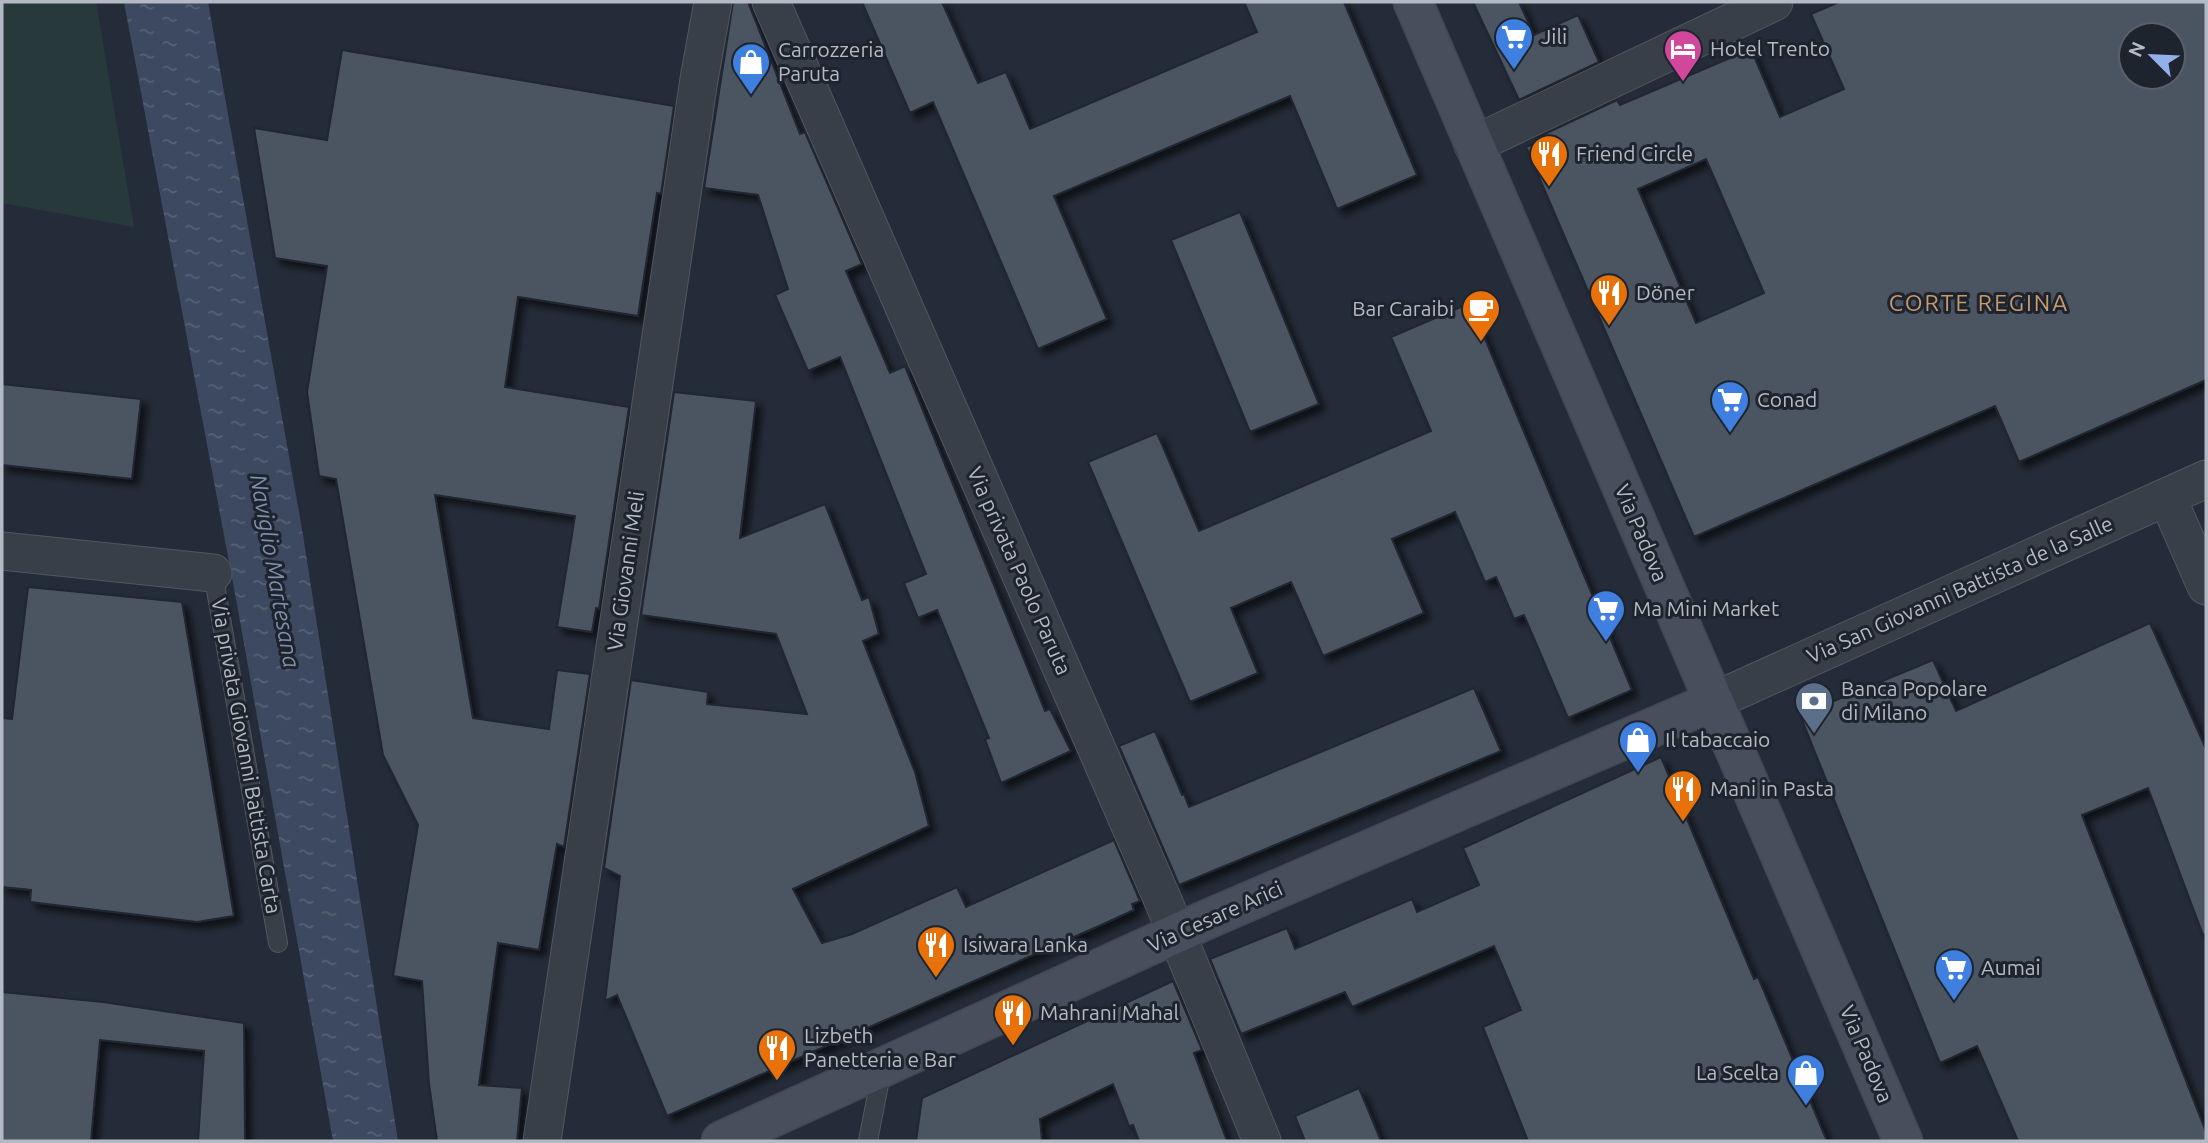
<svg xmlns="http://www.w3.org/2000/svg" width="2208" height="1143" font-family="Ubuntu,sans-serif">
<defs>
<pattern id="water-ripples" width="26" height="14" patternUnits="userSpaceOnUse" patternTransform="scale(1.75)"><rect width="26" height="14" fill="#3d4960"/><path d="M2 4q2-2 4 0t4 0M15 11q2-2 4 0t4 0" fill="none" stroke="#576175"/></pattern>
<filter id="shadow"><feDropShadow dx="6" dy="6" stdDeviation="3.5" flood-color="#0009"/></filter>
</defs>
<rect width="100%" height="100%" fill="#252c39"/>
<path fill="#28393b" d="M 2,2 L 96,2 L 134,227 L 2,203 Z"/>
<path fill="url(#water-ripples)" d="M 124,2 L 208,2 L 302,529 L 398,1141 L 333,1141 L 236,599 Z"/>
<path fill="#4c5462" stroke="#202630" stroke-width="2" fill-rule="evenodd" filter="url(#shadow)" d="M 733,2 L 748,2 L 800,134 L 805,132 L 862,264 L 846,271 L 890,373 L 905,366 L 1045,711 L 1050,709 L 1071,751 L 1001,783 L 985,739 L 989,738 L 937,610 L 918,618 L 904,583 L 926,574 L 840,357 L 808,371 L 775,295 L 788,289 L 758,195 L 704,188 Z
M 862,2 L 942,2 L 978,83 L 1006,72 L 1030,129 L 1257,32 L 1244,2 L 1344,2 L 1417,175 L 1337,209 L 1290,96 L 1054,196 L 1107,319 L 1038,349 L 933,102 L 910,113 Z
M 1473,2 L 1519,2 L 1534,35 L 1578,15 L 1599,62 L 1519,100 Z
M 1839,2 L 2206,2 L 2206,380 L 2019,462 L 1995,406 L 1694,537 L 1526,147 L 1538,142 L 1536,138 L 1617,100 L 1620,105 L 1751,49 L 1780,117 L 1844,89 L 1811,14 ZM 2131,35 L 2173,35 L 2173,77 L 2131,77 ZM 1706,159 L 1764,293 L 1696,323 L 1638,189 Z
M 342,50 L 674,106 L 661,194 L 657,193 L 638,316 L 518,297 L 505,387 L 629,407 L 599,609 L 596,608 L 592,632 L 557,627 L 575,516 L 435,495 L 473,718 L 549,729 L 557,670 L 590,674 L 564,847 L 557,844 L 539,950 L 498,943 L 479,1085 L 522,1088 L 517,1141 L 437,1141 L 429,1084 L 422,981 L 393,976 L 418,825 L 383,755 L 336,479 L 319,476 L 307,392 L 327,266 L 275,258 L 254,128 L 327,140 Z
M 1240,212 L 1319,404 L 1250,432 L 1171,240 Z
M 1470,303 L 1632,690 L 1568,718 L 1524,615 L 1514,619 L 1496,577 L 1485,582 L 1455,512 L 1392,539 L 1424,613 L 1323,656 L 1291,582 L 1231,608 L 1258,673 L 1190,702 L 1088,462 L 1157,433 L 1199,531 L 1431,431 L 1391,337 Z
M 2,384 L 141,399 L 132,479 L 2,465 Z
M 674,392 L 756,401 L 740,538 L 825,504 L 862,600 L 869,597 L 879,634 L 863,641 L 915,772 L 929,826 L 793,889 L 822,943 L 852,934 L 957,887 L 966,907 L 1114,840 L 1140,901 L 1132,904 L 1134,910 L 1099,926 L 667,1116 L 617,995 L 605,1001 L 620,876 L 604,868 L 631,680 L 708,692 L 707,704 L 807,714 L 776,634 L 641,615 Z
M 28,587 L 182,602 L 234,916 L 197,922 L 30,902 L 31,890 L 2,887 L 2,718 L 12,719 Z
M 2150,623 L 2206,749 L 2206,934 L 2203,935 L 2148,788 L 2082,815 L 2206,1132 L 2206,1141 L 2018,1141 L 1977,1046 L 1940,1063 L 1800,715 L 1933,660 L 1956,711 Z
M 1474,688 L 1501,751 L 1179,885 L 1119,746 L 1155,731 L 1182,795 L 1184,794 L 1189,807 Z
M 1661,757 L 1754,979 L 1758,977 L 1827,1141 L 1528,1141 L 1483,1027 L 1521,1010 L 1494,946 L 1352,1007 L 1345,992 L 1241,1034 L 1210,959 L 1287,928 L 1295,949 L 1412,899 L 1417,912 L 1479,885 L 1463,848 Z
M 1173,981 L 1202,1050 L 1194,1053 L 1227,1141 L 1139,1141 L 1133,1125 L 1129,1126 L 1113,1084 L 1040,1119 L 1042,1141 L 916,1141 L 922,1098 Z
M 2,992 L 103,1002 L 244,1023 L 245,1141 L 198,1141 L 204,1051 L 100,1040 L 91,1141 L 2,1141 Z
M 1359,1088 L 1381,1141 L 1305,1141 L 1295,1116 Z"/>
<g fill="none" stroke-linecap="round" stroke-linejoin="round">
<defs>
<path id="lane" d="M 213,573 L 278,943
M 868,1141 L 882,1069"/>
<path id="street" d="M 771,2 L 1164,903 L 1262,1141
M 1473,145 L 1774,2
M 2167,497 L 2206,586
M 2,551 L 213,573
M 1714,701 L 2206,479
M 542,1141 L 699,79 L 713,2"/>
<path id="secondary" d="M 1413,2 L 1903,1141
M 721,1141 L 1208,919 L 1714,701"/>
</defs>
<use href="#lane" stroke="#515761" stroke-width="20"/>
<use href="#street" stroke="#515761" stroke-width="39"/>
<use href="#secondary" stroke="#424852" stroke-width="41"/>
<use href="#lane" stroke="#393f49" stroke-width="18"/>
<use href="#street" stroke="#393f49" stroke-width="37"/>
<use href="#secondary" stroke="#474e5c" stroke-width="38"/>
</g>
<defs>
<symbol id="supermarket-pin" viewBox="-11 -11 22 30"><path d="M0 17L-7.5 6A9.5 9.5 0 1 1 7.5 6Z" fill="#3f7fe0" stroke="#1e242e"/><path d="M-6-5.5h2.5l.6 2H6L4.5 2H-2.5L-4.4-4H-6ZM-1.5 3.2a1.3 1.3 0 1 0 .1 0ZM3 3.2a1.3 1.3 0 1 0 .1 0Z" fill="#fff"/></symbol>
<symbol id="hotel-pin" viewBox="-11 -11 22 30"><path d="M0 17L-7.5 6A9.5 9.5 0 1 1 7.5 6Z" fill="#d1479c" stroke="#1e242e"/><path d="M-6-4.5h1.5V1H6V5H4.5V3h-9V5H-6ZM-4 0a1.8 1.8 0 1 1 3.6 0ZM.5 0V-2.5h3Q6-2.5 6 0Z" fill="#fff"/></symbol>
<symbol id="shop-pin" viewBox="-11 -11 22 30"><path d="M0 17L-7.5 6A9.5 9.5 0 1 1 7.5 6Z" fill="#3f7fe0" stroke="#1e242e"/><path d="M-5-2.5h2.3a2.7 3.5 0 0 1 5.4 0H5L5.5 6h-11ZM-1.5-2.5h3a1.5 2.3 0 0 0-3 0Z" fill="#fff"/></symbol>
<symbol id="restaurant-pin" viewBox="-11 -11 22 30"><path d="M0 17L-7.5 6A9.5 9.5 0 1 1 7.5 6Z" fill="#e8710a" stroke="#1e242e"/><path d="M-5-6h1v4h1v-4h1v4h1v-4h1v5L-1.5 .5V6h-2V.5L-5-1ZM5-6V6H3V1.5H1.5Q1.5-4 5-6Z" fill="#fff"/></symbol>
<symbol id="cafe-pin" viewBox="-11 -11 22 30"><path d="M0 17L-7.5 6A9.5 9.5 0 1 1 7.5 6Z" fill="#e8710a" stroke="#1e242e"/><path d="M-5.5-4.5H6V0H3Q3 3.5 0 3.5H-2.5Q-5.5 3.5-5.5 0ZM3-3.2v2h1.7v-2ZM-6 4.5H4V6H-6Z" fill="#fff"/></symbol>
<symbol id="bank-pin" viewBox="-11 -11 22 30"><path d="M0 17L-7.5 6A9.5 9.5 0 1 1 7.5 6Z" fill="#5c6f8a" stroke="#1e242e"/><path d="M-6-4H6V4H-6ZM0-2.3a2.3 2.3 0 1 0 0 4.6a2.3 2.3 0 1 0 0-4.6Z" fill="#fff"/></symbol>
</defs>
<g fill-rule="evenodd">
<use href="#supermarket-pin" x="1492" y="15" width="44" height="60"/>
<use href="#hotel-pin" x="1661" y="27" width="44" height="60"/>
<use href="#shop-pin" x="729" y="40" width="44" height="60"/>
<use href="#restaurant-pin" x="1527" y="132" width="44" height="60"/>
<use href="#restaurant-pin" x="1587" y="271" width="44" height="60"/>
<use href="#cafe-pin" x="1459" y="287" width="44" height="60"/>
<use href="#supermarket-pin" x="1708" y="378" width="44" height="60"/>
<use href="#supermarket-pin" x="1584" y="587" width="44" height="60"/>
<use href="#bank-pin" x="1792" y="679" width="44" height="60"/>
<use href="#shop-pin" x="1616" y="718" width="44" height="60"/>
<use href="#restaurant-pin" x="1661" y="767" width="44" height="60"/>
<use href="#restaurant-pin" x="914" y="923" width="44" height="60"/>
<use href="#supermarket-pin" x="1932" y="946" width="44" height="60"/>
<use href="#restaurant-pin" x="991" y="991" width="44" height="60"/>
<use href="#restaurant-pin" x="755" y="1026" width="44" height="60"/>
<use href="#shop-pin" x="1784" y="1051" width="44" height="60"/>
</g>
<g text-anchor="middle" stroke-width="6" stroke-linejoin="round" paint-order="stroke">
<g font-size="21" fill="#b4bac5" stroke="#1e242e" text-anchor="start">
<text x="1541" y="44">Jili</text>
<text x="1710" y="56">Hotel Trento</text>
<text x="778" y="57">Carrozzeria<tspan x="778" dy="24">Paruta</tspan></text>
<text x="1576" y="161">Friend Circle</text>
<text x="1636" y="300">Döner</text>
<text x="1454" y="316" text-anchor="end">Bar Caraibi</text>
<text x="1757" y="407">Conad</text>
<text x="1633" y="616">Ma Mini Market</text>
<text x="1841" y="696">Banca Popolare<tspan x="1841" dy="24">di Milano</tspan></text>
<text x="1665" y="747">Il tabaccaio</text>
<text x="1710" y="796">Mani in Pasta</text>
<text x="963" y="952">Isiwara Lanka</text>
<text x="1981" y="975">Aumai</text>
<text x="1040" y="1020">Mahrani Mahal</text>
<text x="804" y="1043">Lizbeth<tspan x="804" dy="24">Panetteria e Bar</tspan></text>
<text x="1779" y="1080" text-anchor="end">La Scelta</text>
</g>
<g font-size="21" fill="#b4bac5" stroke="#1e242e">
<text transform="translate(1641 533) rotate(67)" y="7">Via Padova</text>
<text transform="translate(626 571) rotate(-82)" y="7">Via Giovanni Meli</text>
<text transform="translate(1019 571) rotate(66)" y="7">Via privata Paolo Paruta</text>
<text transform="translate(1960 590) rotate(-24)" y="7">Via San Giovanni Battista de la Salle</text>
<text transform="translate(246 756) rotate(80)" y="7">Via privata Giovanni Battista Carta</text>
<text transform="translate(1215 917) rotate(-24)" y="7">Via Cesare Arici</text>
<text transform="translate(1866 1054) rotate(67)" y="7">Via Padova</text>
</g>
<g font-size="23" letter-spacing="2" fill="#c79a6d" stroke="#1e242e">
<text x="1979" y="311">CORTE REGINA</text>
</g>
<g font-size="23" font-style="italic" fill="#7f8eaa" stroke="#1e242e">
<text transform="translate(275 571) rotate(80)" y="8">Naviglio Martesana</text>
</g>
</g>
<rect width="2208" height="1143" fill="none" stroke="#b4bac5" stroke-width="7"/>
<g transform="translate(2152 56) rotate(294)"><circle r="33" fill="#1e242e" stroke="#5a606a" stroke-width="2"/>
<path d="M0-5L12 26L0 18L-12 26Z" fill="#93b0eb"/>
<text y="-10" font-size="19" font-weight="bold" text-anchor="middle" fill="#b4bac5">N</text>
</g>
</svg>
